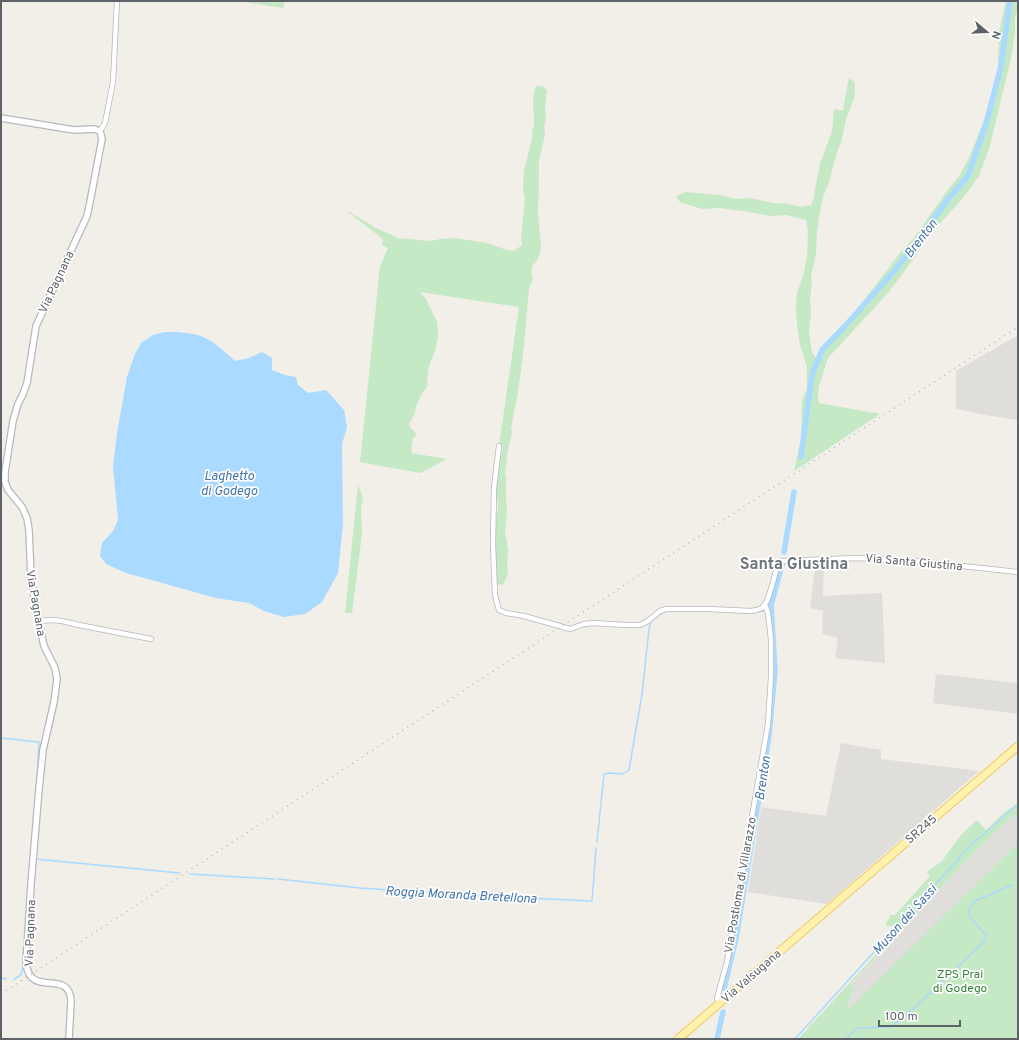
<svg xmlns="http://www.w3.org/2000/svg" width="1019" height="1040" font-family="Overpass,sans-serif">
<rect width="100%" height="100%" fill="#f1efe8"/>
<path fill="#e0deda" d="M 1018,335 L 1018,420 L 985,415 L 956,409 L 956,371 Z
M 824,566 L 823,596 L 882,593 L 885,663 L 835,658 L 838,638 L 822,634 L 823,611 L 810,608 L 815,567 Z
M 936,674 L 1018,683 L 1018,714 L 933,703 Z
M 841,743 L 881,750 L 881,759 L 979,771 L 827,904 L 748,892 L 761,807 L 826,816 Z
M 1018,813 L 1018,846 L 858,1011 L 847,1007 L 854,988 L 850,986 L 971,856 L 1010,818 Z"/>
<path fill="#c5e8c5" d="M 238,1 L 285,1 L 283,8 Z
M 1006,1 L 1018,1 L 1018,8 L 1015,19 L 1015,33 L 1010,63 L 989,149 L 979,176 L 963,198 L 927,238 L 915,257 L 888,293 L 828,358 L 819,386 L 818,394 L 819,403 L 880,414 L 794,471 L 801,439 L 802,401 L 807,388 L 807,367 L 800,345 L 797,325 L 796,305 L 797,293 L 804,273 L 807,257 L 808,231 L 806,220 L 786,215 L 771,216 L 744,211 L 719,208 L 702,209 L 680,202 L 676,196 L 686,192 L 719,195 L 736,199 L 750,198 L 773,203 L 788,204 L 802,207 L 811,205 L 814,197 L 815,190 L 820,164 L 832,131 L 834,109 L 843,111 L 843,110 L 849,77 L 855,83 L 855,96 L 846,119 L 842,139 L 837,152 L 829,182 L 823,197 L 819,216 L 817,231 L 816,254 L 811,275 L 812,284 L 810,300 L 811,312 L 809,331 L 812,353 L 816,357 L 822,348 L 855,312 L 903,249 L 914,238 L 947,191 L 959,176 L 968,160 L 996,90 L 998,70 L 999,32 Z
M 536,86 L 542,86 L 547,90 L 545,107 L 546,117 L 544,127 L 545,135 L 539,161 L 539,173 L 538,215 L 541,244 L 540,254 L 537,261 L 532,266 L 531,272 L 533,279 L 529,289 L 528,299 L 524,346 L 518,392 L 511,428 L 512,432 L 507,455 L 505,472 L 506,479 L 506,496 L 507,509 L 505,531 L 508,550 L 507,566 L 508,572 L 506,579 L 503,585 L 494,583 L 494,537 L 498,508 L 498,502 L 496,496 L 493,493 L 503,447 L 499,446 L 519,307 L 420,292 L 426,299 L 437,322 L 438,336 L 435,351 L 428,369 L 427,387 L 422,393 L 416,407 L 415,413 L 409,424 L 411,429 L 416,433 L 415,438 L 413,437 L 411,453 L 447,459 L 420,473 L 360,462 L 380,266 L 388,248 L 382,245 L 383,239 L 348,212 L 348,211 L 374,227 L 398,238 L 430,241 L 441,239 L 454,238 L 488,243 L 504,249 L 514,251 L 522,245 L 521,239 L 525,199 L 523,186 L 524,171 L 532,138 L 532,131 L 534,125 L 533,97 Z
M 358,484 L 363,499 L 361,506 L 362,534 L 352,613 L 345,613 Z
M 1018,803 L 1018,813 L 1010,818 L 971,856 L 850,985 L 854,988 L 847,1007 L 850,1008 L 1018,843 L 1018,1039 L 798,1039 L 900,928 L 885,925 L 891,915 L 895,915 L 930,876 L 927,872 L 942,861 L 961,835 L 977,820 L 986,830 L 1005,812 Z"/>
<path fill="#aadaff" d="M 165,332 C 177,332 191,332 203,337 C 214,341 226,353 235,361 L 249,358 L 262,352 L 272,358 L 272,370 L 285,375 L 296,377 L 298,385 L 308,393 L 326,390 L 344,410 L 347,427 L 342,444 L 343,524 L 338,573 L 322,602 L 305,614 L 284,617 L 264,611 L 249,603 L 216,598 L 126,573 L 106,564 L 100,556 L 102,543 L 113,531 L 118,520 L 113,466 L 117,433 L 127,377 L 135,354 L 141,343 L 153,335 Z"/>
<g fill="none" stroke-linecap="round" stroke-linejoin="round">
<path stroke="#aadaff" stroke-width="1.5" d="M 756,612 C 762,612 768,609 771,605
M 1,738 L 39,742 L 36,797
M 597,842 L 604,774 L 609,773 L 623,774 L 629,770 L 642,694 L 649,629 L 651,622 L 663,612
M 35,859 L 180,873
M 190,874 L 275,879
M 278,879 L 360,888 L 466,895 L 590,901 L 592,901 L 596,848
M 24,957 L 25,943
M 1,978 L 6,979
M 14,979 L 21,975 L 23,965
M 795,1039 L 971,845 L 1018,804
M 845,1039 L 858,1028 L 890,1027 L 901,1020 L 985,941 L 986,935 L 970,917 L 969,910 L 973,902 L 1012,885"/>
<path stroke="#aadaff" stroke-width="5.5" d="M 801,457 L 812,375 L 822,350 L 845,326 L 896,269 L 949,198 L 968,176 L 986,124 L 1001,66 L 1010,1
M 784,552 L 794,492
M 724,989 L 736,938 L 769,736 L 775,671 L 771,605 L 782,565
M 717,1039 L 723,1012"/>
<defs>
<path id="minor" d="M 100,131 L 105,123 L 113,82 L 117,1
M 499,446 L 494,488 L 493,544 L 495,595 L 499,610 L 506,613 L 524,616 L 570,629 L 584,624 L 593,623 L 626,625 L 640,625 L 648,621 L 660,611 L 667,609 L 708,609 L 751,611 L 757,610 L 762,608 L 767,601 L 772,586 L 778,563 L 781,561 L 858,558 L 925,562 L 1018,572
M 39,621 L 51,620 L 62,621 L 79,625 L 151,639
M 720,1003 L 717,998 L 727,962 L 768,724 L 771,677 L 771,640 L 768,613 L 765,605"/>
<path id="tertiary" d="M 1,118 L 74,130 L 94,129 L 100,131 L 102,139 L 90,202 L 87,216 L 36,326 L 27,383 L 23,394 L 18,404 L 13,421 L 5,472 L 5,482 L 8,490 L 22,507 L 27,518 L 29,530 L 31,578 L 36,609 L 44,646 L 55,668 L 57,679 L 54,702 L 43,750 L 39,789 L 31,884 L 26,963 C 30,999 68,968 71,1000 L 69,1039"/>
<path id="primary" d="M 678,1039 L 1018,746"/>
</defs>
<use href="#minor" stroke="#b5b8bc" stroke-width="6"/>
<use href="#tertiary" stroke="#b5b8bc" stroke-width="8"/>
<use href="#primary" stroke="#f2c960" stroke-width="9"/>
<use href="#minor" stroke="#fff" stroke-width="4.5"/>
<use href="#tertiary" stroke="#fff" stroke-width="5.5"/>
<use href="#primary" stroke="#fff2af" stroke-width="7"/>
<path stroke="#b6b7b8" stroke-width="1.5" stroke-dasharray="1 5" stroke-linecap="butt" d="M 1,994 L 1018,327"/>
</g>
<g text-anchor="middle" stroke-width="3.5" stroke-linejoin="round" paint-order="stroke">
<g font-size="12" fill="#5f6368" stroke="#fff">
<text transform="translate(56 282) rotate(-65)" y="4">Via Pagnana</text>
<text transform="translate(914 562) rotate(5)" y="4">Via Santa Giustina</text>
<text transform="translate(36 603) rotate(80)" y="4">Via Pagnana</text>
<text transform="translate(921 829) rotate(-41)" y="4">SR245</text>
<text transform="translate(740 885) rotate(-80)" y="4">Via Postioma di Villarazzo</text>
<text transform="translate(30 933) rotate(-88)" y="4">Via Pagnana</text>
<text transform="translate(751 976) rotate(-41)" y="4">Via Valsugana</text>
</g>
<g font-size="12" fill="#348238" stroke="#fff">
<text x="960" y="978">ZPS Prai<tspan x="960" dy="14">di Godego</tspan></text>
</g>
<g font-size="13" font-style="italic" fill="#4174aa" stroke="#fff">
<text transform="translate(920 238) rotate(-52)" y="5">Brenton</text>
<text x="229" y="480">Laghetto<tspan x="229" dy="15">di Godego</tspan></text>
<text transform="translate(762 778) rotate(-81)" y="5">Brenton</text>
<text transform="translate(461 894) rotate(3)" y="5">Roggia Moranda Bretellona</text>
<text transform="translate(904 919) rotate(-48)" y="5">Muson dei Sassi</text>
</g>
<g font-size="16" font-weight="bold" fill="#70757a" stroke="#fff">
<text x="794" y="569">Santa Giustina</text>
</g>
</g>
<rect width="1019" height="1040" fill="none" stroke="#5f6368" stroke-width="4"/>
<g transform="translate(987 32) rotate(109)" stroke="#ffffff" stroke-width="3" paint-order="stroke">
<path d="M0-3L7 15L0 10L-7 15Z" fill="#5f6368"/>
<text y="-6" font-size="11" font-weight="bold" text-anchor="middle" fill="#5f6368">N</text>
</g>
<path d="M879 1020v6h81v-6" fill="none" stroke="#5f6368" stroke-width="2"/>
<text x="885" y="1020" font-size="12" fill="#5f6368" stroke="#ffffff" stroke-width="3" paint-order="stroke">100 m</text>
</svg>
